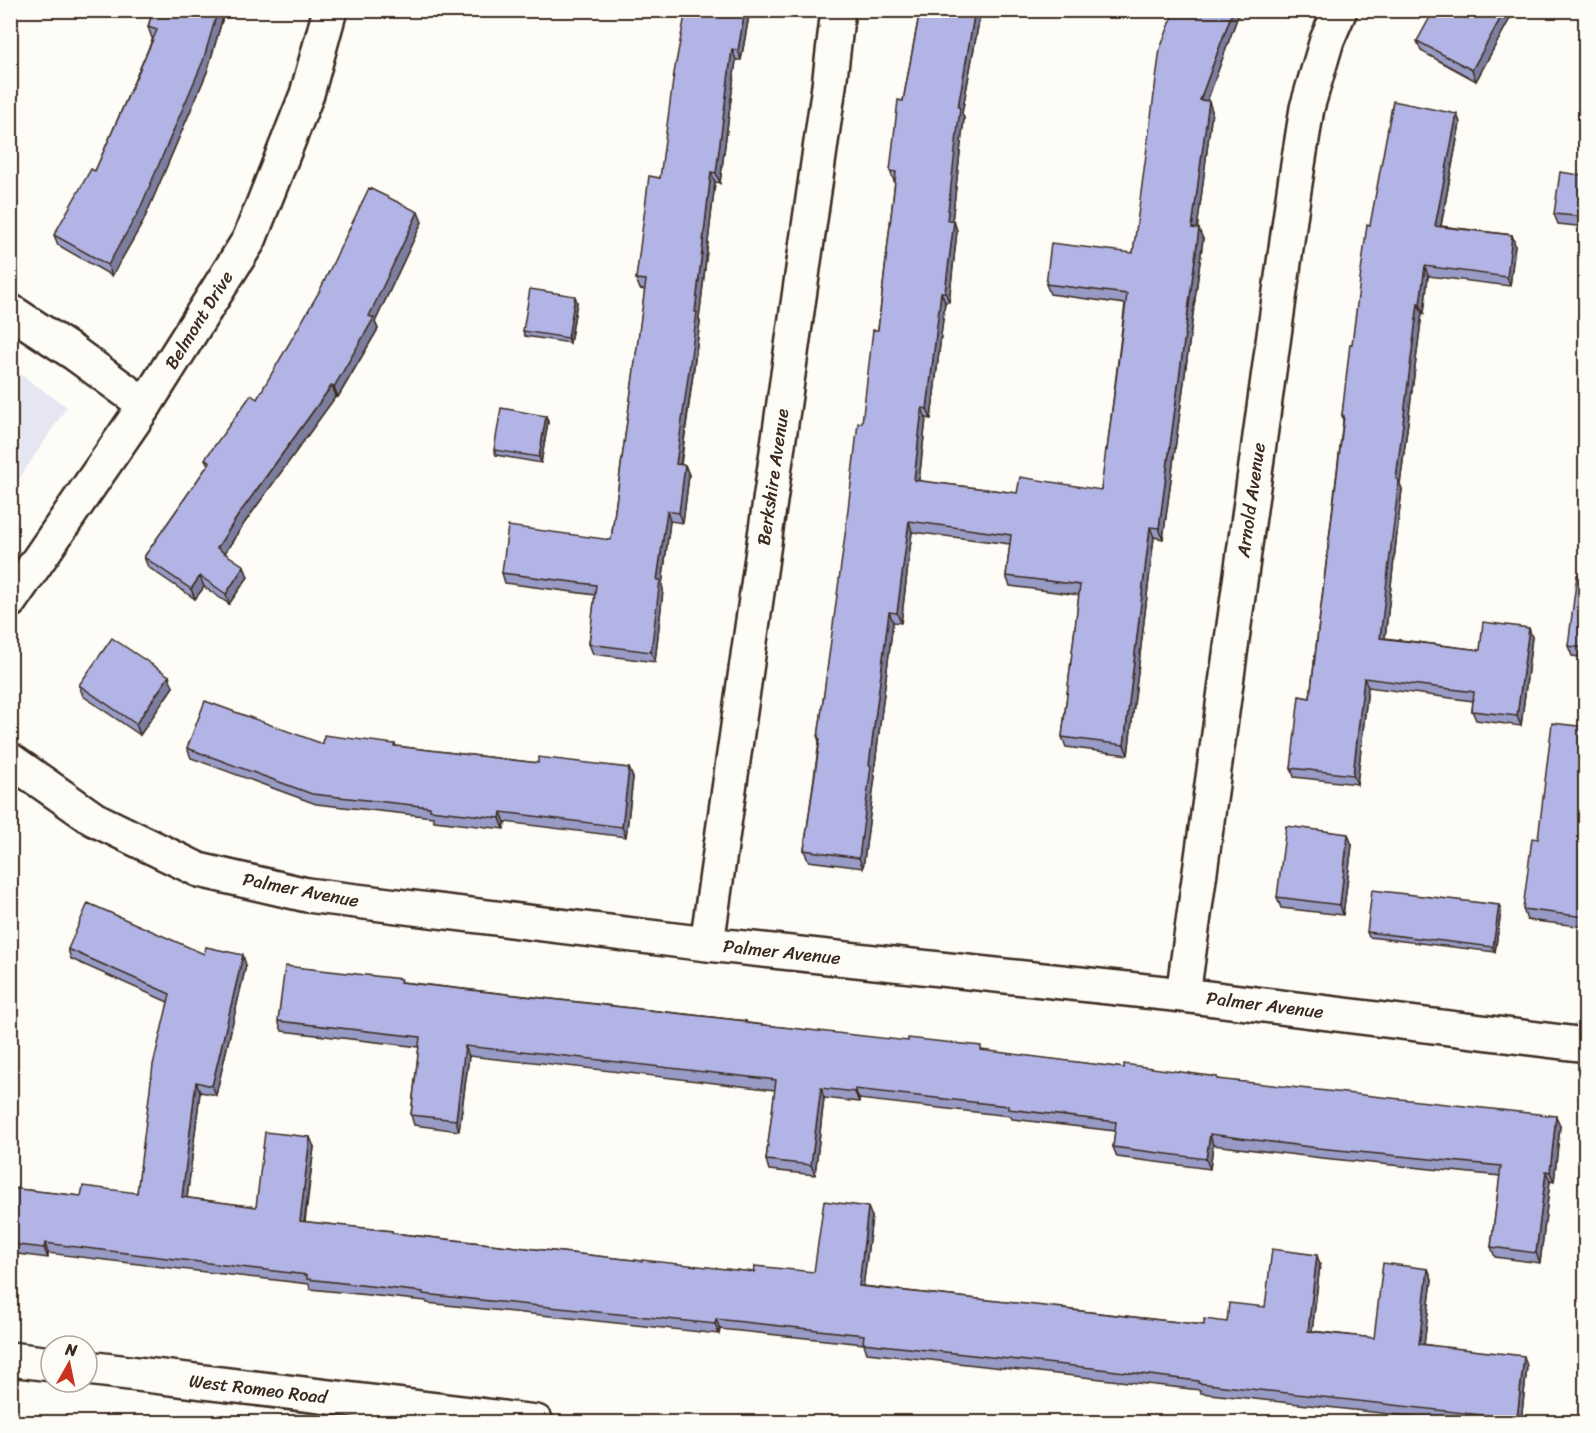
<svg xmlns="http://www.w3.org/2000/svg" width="1596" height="1433" font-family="Sriracha,sans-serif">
<rect width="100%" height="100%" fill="#fdfcf7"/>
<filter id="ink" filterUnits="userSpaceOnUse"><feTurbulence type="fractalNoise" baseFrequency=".0167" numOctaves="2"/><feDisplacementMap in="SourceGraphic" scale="12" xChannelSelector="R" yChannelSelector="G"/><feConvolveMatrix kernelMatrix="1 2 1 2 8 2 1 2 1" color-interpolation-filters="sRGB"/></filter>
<g filter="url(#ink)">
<path fill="#e6e6f2" d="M 11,368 L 67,407 L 11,491 Z"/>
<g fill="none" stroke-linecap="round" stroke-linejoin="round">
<defs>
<path id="street" d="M 10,311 L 74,353 L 145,405
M 10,760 L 94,819 L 199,870 L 307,895 L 707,944 L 1183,995 L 1586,1045
M 707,944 L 829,86 L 838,10
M 1183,995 L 1294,190 L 1307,108 L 1327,40 L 1340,10"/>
<path id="secondary" d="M 10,601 L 145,405 L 249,240 L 307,94 L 330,10
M 10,1359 L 51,1364
M 87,1368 L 536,1422"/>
</defs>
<use href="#street" stroke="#3b2a1e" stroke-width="38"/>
<use href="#secondary" stroke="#3b2a1e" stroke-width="38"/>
<use href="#street" stroke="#fdfcf7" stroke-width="33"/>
<use href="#secondary" stroke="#fdfcf7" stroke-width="33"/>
</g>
<path fill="#989bc5" stroke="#3b2a1e" stroke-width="1.5" d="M 153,10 L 225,10 L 207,72 L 143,222 L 112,276 L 58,245 L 54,235 L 95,171 L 153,38 L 152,38 L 148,27 Z
M 750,10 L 741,60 L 736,60 L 720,183 L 715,182 L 699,319 L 700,322 L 681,465 L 685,465 L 689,475 L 683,523 L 670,521 L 662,585 L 663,590 L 655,662 L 593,654 L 589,644 L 595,595 L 505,583 L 502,573 L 611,540 L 645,290 L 640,289 L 636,279 L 660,178 Z
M 920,10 L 981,10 L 962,113 L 964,118 L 952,221 L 954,221 L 957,231 L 949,302 L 945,302 L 931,419 L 926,418 L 919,481 L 1017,493 L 1101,490 L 1107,450 L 1125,304 L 1050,294 L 1046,284 L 1133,253 L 1175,10 L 1240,10 L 1207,101 L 1212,111 L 1197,229 L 1203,239 L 1163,539 L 1154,537 L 1128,755 L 1066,747 L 1062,737 L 1079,595 L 1010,586 L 1006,576 L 1010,544 L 912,532 L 901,623 L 893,622 L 874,772 L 875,776 L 863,868 L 808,861 L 804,850 L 819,742 L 818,738 L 862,423 L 878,330 L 895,182 L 894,181 L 890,171 Z
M 1513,13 L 1476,81 L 1421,51 L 1417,41 Z
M 1457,114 L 1460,123 L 1441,226 L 1512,235 L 1515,245 L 1510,286 L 1428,276 L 1424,313 L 1422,313 L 1400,484 L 1402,489 L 1385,638 L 1480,650 L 1532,637 L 1521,726 L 1476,720 L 1472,711 L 1473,701 L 1368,687 L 1357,784 L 1294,777 L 1291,768 L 1310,698 L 1343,421 L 1342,415 L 1370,225 Z
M 1586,176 L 1586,227 L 1558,224 L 1554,214 Z
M 422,222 L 375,322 L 378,329 L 338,397 L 336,396 L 243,525 L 225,553 L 248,577 L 229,604 L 204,587 L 195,599 L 148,567 L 144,557 L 208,465 L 205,459 L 257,399 Z
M 577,302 L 570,343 L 525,336 L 523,331 Z
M 546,416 L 548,422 L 541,463 L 496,455 L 494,450 Z
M 1586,576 L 1586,658 L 1572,656 L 1568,646 Z
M 79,685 L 173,687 L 140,735 L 83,696 Z
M 1586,727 L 1586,927 L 1527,920 L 1523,909 L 1538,839 Z
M 323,744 L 395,744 L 396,746 L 538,763 L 629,768 L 633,778 L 626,837 L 505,822 L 504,829 L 434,821 L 433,817 L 316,804 L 191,758 L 187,748 Z
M 1352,845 L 1343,915 L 1281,908 L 1277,897 Z
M 1499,905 L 1501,911 L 1495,952 L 1369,937 L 1367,932 Z
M 68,949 L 204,954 L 246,965 L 216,1095 L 200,1092 L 187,1198 L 256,1207 L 314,1147 L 305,1222 L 392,1231 L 393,1233 L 642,1261 L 754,1272 L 814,1272 L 872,1217 L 863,1286 L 1204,1325 L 1227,1322 L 1265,1307 L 1320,1265 L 1312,1331 L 1374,1338 L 1428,1269 L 1432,1279 L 1424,1344 L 1527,1366 L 1521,1422 L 1462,1422 L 1201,1393 L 1200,1390 L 867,1353 L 864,1344 L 720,1329 L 719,1334 L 427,1303 L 426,1301 L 310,1289 L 309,1284 L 163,1267 L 48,1253 L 48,1258 L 10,1253 L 10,1188 L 81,1196 L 137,1193 L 168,1002 L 71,959 Z
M 402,982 L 746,1021 L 747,1023 L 1124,1068 L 1217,1077 L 1218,1080 L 1560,1126 L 1554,1182 L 1550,1181 L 1540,1263 L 1495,1257 L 1491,1247 L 1500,1176 L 1322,1158 L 1213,1145 L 1210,1169 L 1117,1157 L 1113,1147 L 1115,1131 L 1012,1119 L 1010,1116 L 859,1099 L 859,1102 L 824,1098 L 815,1175 L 769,1170 L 766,1160 L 775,1090 L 525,1061 L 525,1062 L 469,1056 L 459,1131 L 414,1125 L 411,1115 L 419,1047 L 282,1031 L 278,1021 Z"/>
<path fill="#7c7ea0" stroke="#3b2a1e" stroke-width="1.5" d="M 218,10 L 225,10 L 207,72 L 143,222 L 112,276 L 108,265 Z
M 745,10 L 750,10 L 741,60 L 738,50 Z
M 975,10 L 981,10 L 962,113 L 964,118 L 951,230 L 947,220 L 958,107 Z
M 1233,10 L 1240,10 L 1204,110 L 1200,100 Z
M 1505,10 L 1512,10 L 1513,13 L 1476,81 L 1472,70 Z
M 732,49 L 736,60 L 720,183 L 716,173 Z
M 1209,101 L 1212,111 L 1196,238 L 1192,228 Z
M 1457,114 L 1460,123 L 1439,235 L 1435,226 Z
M 711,172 L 715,182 L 699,319 L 700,322 L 679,474 L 676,464 L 695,312 Z
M 418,212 L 422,222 L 375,322 L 378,329 L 338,397 L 334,387 Z
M 954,221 L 957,231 L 949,302 L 945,292 Z
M 1199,229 L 1203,239 L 1163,539 L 1159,528 Z
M 1512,235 L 1515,245 L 1510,286 L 1507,277 Z
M 1425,266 L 1428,276 L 1424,313 L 1420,304 Z
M 941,292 L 945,302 L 931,419 L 927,409 Z
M 575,296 L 577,302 L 570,343 L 568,338 Z
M 1418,303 L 1422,313 L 1400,484 L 1402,489 L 1384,647 L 1380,638 L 1396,479 Z
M 332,385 L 336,396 L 243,525 L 221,559 L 217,548 L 239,514 Z
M 922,408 L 926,418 L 918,490 L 914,480 Z
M 546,416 L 548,422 L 541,463 L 539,457 Z
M 685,465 L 689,475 L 683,523 L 679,513 Z
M 667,511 L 670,521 L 662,585 L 663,590 L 655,662 L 651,652 L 657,580 Z
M 909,521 L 912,532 L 901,623 L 897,613 Z
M 1150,527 L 1154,537 L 1128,755 L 1124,745 Z
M 244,566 L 248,577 L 229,604 L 226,594 Z
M 200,576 L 204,587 L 195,599 L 191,589 Z
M 889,612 L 893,622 L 874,772 L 875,776 L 863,868 L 859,858 L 869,765 Z
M 1529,628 L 1532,637 L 1521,726 L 1517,716 Z
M 169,676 L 173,687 L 140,735 L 136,724 Z
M 1364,678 L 1368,687 L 1357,784 L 1353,775 Z
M 629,768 L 633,778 L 626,837 L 622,827 Z
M 501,812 L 505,822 L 504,829 L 500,818 Z
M 1348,834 L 1352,845 L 1343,915 L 1340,905 Z
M 11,851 L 15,862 L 10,868 Z
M 1499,905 L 1501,911 L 1495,952 L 1493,947 Z
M 243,955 L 246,965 L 216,1095 L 212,1086 Z
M 465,1046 L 469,1056 L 459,1131 L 456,1120 Z
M 196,1082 L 200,1092 L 186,1207 L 182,1197 Z
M 821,1088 L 824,1098 L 815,1175 L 811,1165 Z
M 855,1089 L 859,1099 L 859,1102 L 855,1092 Z
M 1556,1116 L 1560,1126 L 1554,1182 L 1550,1172 Z
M 1210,1134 L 1213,1145 L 1210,1169 L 1206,1159 Z
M 310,1137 L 314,1147 L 303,1231 L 300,1221 Z
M 1546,1171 L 1550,1181 L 1540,1263 L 1536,1253 Z
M 868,1207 L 872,1217 L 862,1296 L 859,1286 Z
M 45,1243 L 48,1253 L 48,1258 L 44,1248 Z
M 1317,1255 L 1320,1265 L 1311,1340 L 1308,1331 Z
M 1428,1269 L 1432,1279 L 1423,1354 L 1419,1344 Z
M 716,1319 L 720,1329 L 719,1334 L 715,1324 Z
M 1524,1356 L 1527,1366 L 1521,1422 L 1518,1422 L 1517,1419 Z"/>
<path fill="#b1b4e5" stroke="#3b2a1e" stroke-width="1.5" d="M 153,10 L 218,10 L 203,61 L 139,211 L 108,265 L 54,235 L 91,169 L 95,171 L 157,30 L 148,27 Z
M 686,10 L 745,10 L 738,50 L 732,49 L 716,173 L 711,172 L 695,312 L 697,312 L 676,464 L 685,465 L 679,513 L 667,511 L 657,580 L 660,580 L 651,652 L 589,644 L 596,585 L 502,573 L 508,526 L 611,540 L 646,280 L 636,279 L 649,176 L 660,178 L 674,73 Z
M 920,10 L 975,10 L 958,107 L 960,108 L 947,220 L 954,221 L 945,292 L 941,292 L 927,409 L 922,408 L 914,480 L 1017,493 L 1020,477 L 1101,490 L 1106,449 L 1107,450 L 1127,294 L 1046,284 L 1051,243 L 1133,253 L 1160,49 L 1175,10 L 1233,10 L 1200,100 L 1209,101 L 1192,228 L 1199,229 L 1159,528 L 1150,527 L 1124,745 L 1062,737 L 1080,585 L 1006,576 L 1011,535 L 909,521 L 897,613 L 889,612 L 869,765 L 871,766 L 859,858 L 804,850 L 820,739 L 818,738 L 845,535 L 858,423 L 862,423 L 873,330 L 878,330 L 896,172 L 890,171 L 898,100 L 903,101 Z
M 1434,10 L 1505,10 L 1472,70 L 1417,41 Z
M 1393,101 L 1457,114 L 1435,226 L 1512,235 L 1507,277 L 1425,266 L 1420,304 L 1418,303 L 1396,479 L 1399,480 L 1380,638 L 1480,650 L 1483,622 L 1529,628 L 1517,716 L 1472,711 L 1474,692 L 1364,678 L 1353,775 L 1291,768 L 1299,696 L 1310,698 L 1344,416 L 1342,415 L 1350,344 L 1352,344 L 1367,224 L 1370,225 Z
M 1560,172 L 1586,176 L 1586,217 L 1554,214 Z
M 369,188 L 418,212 L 369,316 L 374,318 L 334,387 L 332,385 L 239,514 L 217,548 L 244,566 L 226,594 L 200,576 L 191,589 L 144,557 L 210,462 L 205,459 L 251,395 L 257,399 L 319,292 Z
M 530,289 L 575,296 L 568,338 L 523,331 Z
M 501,408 L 546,416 L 539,457 L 494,450 Z
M 1577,575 L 1586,576 L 1586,648 L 1568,646 Z
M 112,638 L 169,676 L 136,724 L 79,685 Z
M 205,701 L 323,744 L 324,735 L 395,744 L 394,746 L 538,763 L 538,757 L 629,768 L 622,827 L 501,812 L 500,818 L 430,810 L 430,807 L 312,794 L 187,748 Z
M 1552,723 L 1586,727 L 1585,917 L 1523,909 L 1532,838 L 1538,839 Z
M 1286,826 L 1348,834 L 1340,905 L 1277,897 Z
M 1372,890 L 1499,905 L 1493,947 L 1367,932 Z
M 88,903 L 204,954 L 206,947 L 243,955 L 212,1086 L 196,1082 L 182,1197 L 256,1207 L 265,1132 L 310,1137 L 300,1221 L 392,1231 L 392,1233 L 642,1261 L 642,1260 L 754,1272 L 755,1266 L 814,1272 L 824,1201 L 868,1207 L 859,1286 L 1063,1308 L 1063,1309 L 1204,1325 L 1204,1319 L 1227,1322 L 1229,1303 L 1265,1307 L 1272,1249 L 1317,1255 L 1308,1331 L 1374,1338 L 1383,1263 L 1428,1269 L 1419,1344 L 1524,1356 L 1517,1419 L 1198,1383 L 1198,1381 L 1092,1368 L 863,1343 L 864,1335 L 716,1319 L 715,1324 L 423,1294 L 423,1292 L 307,1279 L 307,1275 L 159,1257 L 45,1243 L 44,1248 L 10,1244 L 10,1188 L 81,1196 L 83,1186 L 137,1193 L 153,1065 L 170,994 L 68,949 Z
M 285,966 L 401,979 L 400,982 L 746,1021 L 746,1023 L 908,1041 L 908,1038 L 981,1046 L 981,1050 L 1124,1068 L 1124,1064 L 1217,1077 L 1217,1079 L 1556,1116 L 1550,1172 L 1546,1171 L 1536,1253 L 1491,1247 L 1501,1166 L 1318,1148 L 1210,1134 L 1206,1159 L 1113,1147 L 1116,1122 L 1008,1109 L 1008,1106 L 855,1089 L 855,1092 L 821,1088 L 811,1165 L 766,1160 L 776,1080 L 522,1051 L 522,1052 L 465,1046 L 456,1120 L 411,1115 L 420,1037 L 278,1021 Z"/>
</g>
<g text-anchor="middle" stroke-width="6" stroke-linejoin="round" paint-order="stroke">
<g font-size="18" fill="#3b2a1e" stroke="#fdfcf7">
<text transform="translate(199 320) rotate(-58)" y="6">Belmont Drive</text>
<text transform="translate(773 477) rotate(-82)" y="6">Berkshire Avenue</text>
<text transform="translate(1251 500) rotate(-82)" y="6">Arnold Avenue</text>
<text transform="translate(301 890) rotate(11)" y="6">Palmer Avenue</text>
<text transform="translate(782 952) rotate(6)" y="6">Palmer Avenue</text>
<text transform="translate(1265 1005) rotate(7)" y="6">Palmer Avenue</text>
<text transform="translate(258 1389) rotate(7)" y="6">West Romeo Road</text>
</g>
</g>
<rect width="1596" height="1433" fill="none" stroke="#fdfcf7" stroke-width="36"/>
<rect x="18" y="18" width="1560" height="1397" fill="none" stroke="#3b2a1e" stroke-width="2" filter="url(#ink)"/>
<g transform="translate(69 1364) rotate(9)"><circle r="28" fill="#fdfcf7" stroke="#afa8a0" stroke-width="1.5"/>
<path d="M0-4.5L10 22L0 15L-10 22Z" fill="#c8321e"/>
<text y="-9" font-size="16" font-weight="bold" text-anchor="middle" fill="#3b2a1e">N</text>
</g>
</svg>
